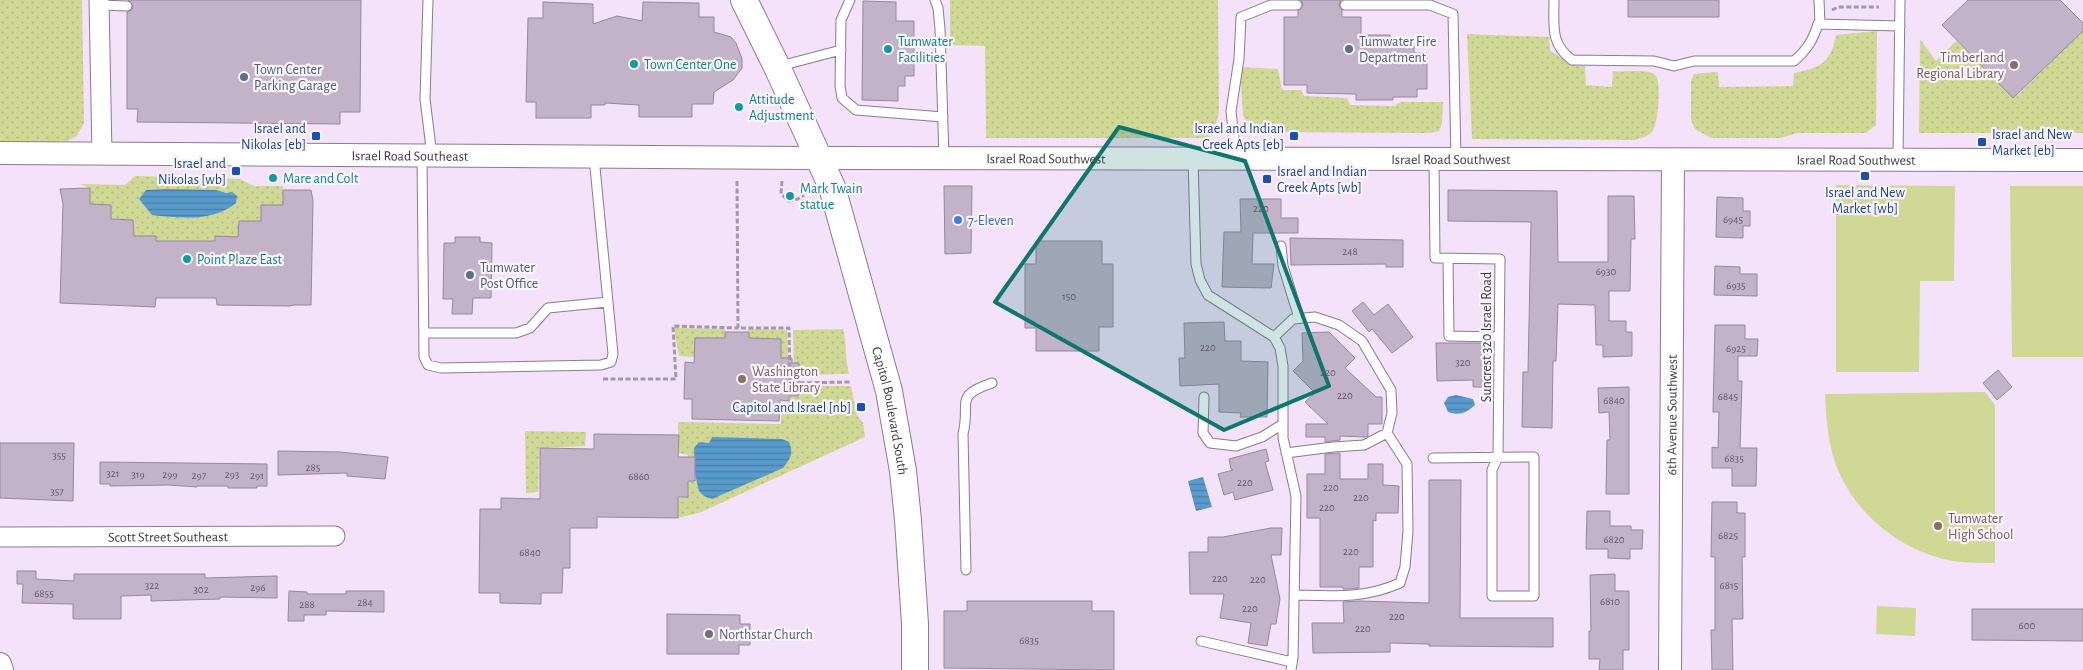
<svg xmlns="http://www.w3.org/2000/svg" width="2083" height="670" font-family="'Alegreya Sans',sans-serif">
<defs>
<pattern id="grass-dots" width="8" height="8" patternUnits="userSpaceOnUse" patternTransform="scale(1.25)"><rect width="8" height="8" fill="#cfd894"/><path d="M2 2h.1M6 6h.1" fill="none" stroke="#b3ba81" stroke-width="1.8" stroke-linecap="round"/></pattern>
<pattern id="water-rules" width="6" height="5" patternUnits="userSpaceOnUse" patternTransform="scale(1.25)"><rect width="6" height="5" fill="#589bcc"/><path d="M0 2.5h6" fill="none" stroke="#4a7fa7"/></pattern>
</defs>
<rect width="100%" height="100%" fill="#f3e2fa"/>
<path fill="url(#grass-dots)" d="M 0,0 L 82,0 L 84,123 L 77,136 L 67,141 L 0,143 Z
M 950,0 L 1218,0 L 1219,112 L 1215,128 L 1209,138 L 986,138 L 985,46 L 950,45 Z
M 2083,29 L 2083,133 L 1919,133 L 1920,39 L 1936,61 L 1956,41 L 2018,95 Z
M 1877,31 L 1876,125 L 1866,133 L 1797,133 L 1781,138 L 1711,138 L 1695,129 L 1691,120 L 1691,81 L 1694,74 L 1718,72 L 1719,87 L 1793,86 L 1794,73 C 1820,68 1831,63 1836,35 Z
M 1467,34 L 1549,37 L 1550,51 L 1576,66 L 1585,66 L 1586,85 L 1612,87 L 1613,71 C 1624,73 1648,68 1655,75 C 1662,81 1658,125 1652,132 C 1647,137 1641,138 1634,140 L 1472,139 Z
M 1240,67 L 1278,69 L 1282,90 L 1301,90 L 1304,96 L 1347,98 L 1350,105 L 1395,106 L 1400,102 L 1443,102 L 1442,123 L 1439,131 L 1429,133 L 1261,132 L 1250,129 L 1243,115 Z
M 135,176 L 240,179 L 254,186 L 283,186 L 283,205 L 262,205 L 261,221 L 239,221 L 238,237 L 215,236 L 215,241 L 156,241 L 155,236 L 134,236 L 133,220 L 111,219 L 111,205 L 90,204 L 90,188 L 79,184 L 125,185 Z
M 674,328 L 725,329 L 725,338 L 695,338 L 695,357 L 679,356 Z
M 748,329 L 787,330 L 788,358 L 781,358 L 781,339 L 749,338 Z
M 843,329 C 847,344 845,359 849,374 L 794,375 L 793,330 Z
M 801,386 L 851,386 L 857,415 L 863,423 L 865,437 L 699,513 L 678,518 L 678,498 L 688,497 L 688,455 L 679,453 L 678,422 L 781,424 L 781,403 L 789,403 L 789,396 L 800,397 Z
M 525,431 L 586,432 L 585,446 L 539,448 L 538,492 L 526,493 Z"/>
<path fill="#cfd894" d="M 1836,185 L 1955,186 L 1954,281 L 1920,281 L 1919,372 L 1836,372 Z
M 2010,186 L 2083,186 L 2083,357 L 2012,357 Z
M 1985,392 L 1995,405 L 1995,563 C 1981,563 1967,563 1953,561 C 1901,551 1855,515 1836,465 C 1828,442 1826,418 1825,394 Z
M 1877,606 L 1916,608 L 1915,636 L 1876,634 Z"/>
<path fill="url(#water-rules)" d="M 166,189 L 216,190 L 226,193 L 232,192 L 237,196 L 236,203 C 213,222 181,218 152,215 L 139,199 L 146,190 Z
M 1456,395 L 1473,399 L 1475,405 C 1466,413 1460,416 1448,412 L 1444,403 L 1448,397 Z
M 712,437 L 782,439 L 789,442 C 794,454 790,459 783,468 L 712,499 L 704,496 L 699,491 L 695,474 L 694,448 L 699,442 L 709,443 Z
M 1203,477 L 1212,507 L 1196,511 L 1188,481 Z"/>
<path fill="#c2b3c9" stroke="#97889d" d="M 128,0 L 361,0 L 360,112 L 340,112 L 340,124 L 137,122 L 138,109 L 127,109 L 127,12 L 132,10 L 133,6 Z
M 1301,0 L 1341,0 L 1339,5 L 1342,10 L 1342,17 L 1361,17 L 1361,35 L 1390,35 L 1390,45 L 1414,46 L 1414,53 L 1427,53 L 1427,89 L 1417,89 L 1417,97 L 1393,97 L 1393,100 L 1356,100 L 1356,94 L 1307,93 L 1307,85 L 1284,85 L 1284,17 L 1298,17 L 1298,11 L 1303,5 Z
M 1628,0 L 1719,0 L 1719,17 L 1628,17 Z
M 1968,0 L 2060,0 L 2083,23 L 2083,31 L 2013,98 L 1942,25 Z
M 863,1 L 896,2 L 896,21 L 914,21 L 914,76 L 905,76 L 905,86 L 898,86 L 898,101 L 862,100 Z
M 543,2 L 593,4 L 593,24 L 617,16 L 642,21 L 643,2 L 699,3 L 699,17 L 714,17 L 714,32 L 731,37 L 736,43 L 742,59 L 742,68 L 733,80 L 714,92 L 713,104 L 692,104 L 692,117 L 639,117 L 639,105 L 605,103 L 605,105 L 591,105 L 591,118 L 536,118 L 536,102 L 526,102 L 528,18 L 543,18 Z
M 944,186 L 972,186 L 971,253 L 945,254 Z
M 90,188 L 90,204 L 111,205 L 111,219 L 133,220 L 134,236 L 156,236 L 156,241 L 215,241 L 215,236 L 238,237 L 239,221 L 261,221 L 261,205 L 283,205 L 283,190 L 311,190 L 313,201 L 311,305 L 294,305 L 290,306 L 217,305 L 216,298 L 156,298 L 155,307 L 60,303 L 63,204 L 60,189 Z
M 1448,190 L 1557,191 L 1558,262 L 1608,262 L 1608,196 L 1634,196 L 1635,239 L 1631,239 L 1630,291 L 1609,291 L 1609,321 L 1626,321 L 1626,332 L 1632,332 L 1632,356 L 1603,357 L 1603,345 L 1596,345 L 1595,305 L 1558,304 L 1556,361 L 1553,361 L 1552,428 L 1522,427 L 1523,372 L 1528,372 L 1531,222 L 1448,221 Z
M 1717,197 L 1743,198 L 1743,211 L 1750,211 L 1750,226 L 1743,226 L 1743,238 L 1716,237 Z
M 1240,199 L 1281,199 L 1281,218 L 1298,218 L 1298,233 L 1253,233 L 1252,264 L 1274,264 L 1271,288 L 1222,287 L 1224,232 L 1241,232 Z
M 455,237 L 480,237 L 480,242 L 492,243 L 491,298 L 473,298 L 472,314 L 452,314 L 453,299 L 443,299 L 444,243 L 455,243 Z
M 1290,238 L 1403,240 L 1403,267 L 1386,267 L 1386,264 L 1291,265 Z
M 1036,241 L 1102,241 L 1102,264 L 1113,264 L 1113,327 L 1099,327 L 1099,351 L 1036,351 L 1036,328 L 1025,328 L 1025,264 L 1036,264 Z
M 1715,266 L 1740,267 L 1740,274 L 1757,274 L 1757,296 L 1714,295 Z
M 1363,302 L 1374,315 L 1388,304 L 1413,337 L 1392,353 L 1372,329 L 1369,332 L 1352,311 Z
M 1224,322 L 1225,341 L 1241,341 L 1241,361 L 1268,362 L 1267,417 L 1240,417 L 1241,413 L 1219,412 L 1219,384 L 1180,386 L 1179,358 L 1185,358 L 1184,323 Z
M 1715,325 L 1745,325 L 1745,339 L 1758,339 L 1757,356 L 1738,356 L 1738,381 L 1742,381 L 1740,448 L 1757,448 L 1756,486 L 1732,486 L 1732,468 L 1712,468 L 1712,447 L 1718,448 L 1719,412 L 1713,412 Z
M 725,332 L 749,332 L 749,338 L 781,339 L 781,358 L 792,358 L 792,363 L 799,363 L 799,396 L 789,396 L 789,401 L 780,400 L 779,421 L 692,419 L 692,399 L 684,399 L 685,362 L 694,363 L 695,338 L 725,338 Z
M 1329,332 L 1355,358 L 1345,368 L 1376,397 L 1382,397 L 1382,424 L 1368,424 L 1368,436 L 1365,437 L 1340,436 L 1340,440 L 1325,442 L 1325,437 L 1306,437 L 1306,424 L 1328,424 L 1305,402 L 1315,393 L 1293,371 L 1303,361 L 1302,333 Z
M 1436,343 L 1490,343 L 1491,387 L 1473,387 L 1473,380 L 1437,381 Z
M 1998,370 L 2012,387 L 1997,400 L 1983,383 Z
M 1629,387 L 1629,494 L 1606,494 L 1607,440 L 1610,440 L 1609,412 L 1599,413 L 1598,388 Z
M 594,434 L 679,435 L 678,457 L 695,457 L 695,481 L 688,481 L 688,497 L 678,497 L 678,518 L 597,517 L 597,528 L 570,528 L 570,568 L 563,568 L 562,593 L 541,593 L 541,604 L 500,603 L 500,593 L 479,593 L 480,509 L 501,509 L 501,498 L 540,499 L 540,448 L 594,449 Z
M 0,443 L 74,443 L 73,501 L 0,498 Z
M 1266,449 L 1269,461 L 1265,462 L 1273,490 L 1235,500 L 1233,492 L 1224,495 L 1218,474 L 1233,470 L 1231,469 L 1229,459 Z
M 278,451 L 340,452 L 388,457 L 385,479 L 347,476 L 347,473 L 278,475 Z
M 1340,453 L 1340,479 L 1368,479 L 1368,464 L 1383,464 L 1383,485 L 1399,486 L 1398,513 L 1376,513 L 1376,521 L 1373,520 L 1373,567 L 1359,567 L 1359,588 L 1347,589 L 1343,589 L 1343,587 L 1320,587 L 1320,518 L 1307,518 L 1307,474 L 1325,474 L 1325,454 Z
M 100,462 L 267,464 L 267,486 L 257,486 L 257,488 L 228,488 L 228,486 L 197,486 L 197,487 L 168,485 L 110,486 L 110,484 L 100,484 Z
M 1429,480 L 1461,480 L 1460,618 L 1553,618 L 1553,647 L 1429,646 L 1429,644 L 1390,643 L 1390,652 L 1313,653 L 1312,623 L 1344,623 L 1343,602 L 1359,601 L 1429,603 Z
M 1712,502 L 1737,502 L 1737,513 L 1745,513 L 1745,557 L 1742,557 L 1743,619 L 1732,619 L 1733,670 L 1712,670 L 1711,630 L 1715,630 L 1715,557 L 1711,557 Z
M 1587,511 L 1610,511 L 1610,526 L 1631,526 L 1631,530 L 1643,530 L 1642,549 L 1630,549 L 1630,559 L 1608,558 L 1608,549 L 1586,549 Z
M 1271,528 L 1282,528 L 1281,555 L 1271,555 L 1280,599 L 1276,624 L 1271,624 L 1267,646 L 1248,643 L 1251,623 L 1220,618 L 1224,594 L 1190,594 L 1189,552 L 1208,552 L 1208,537 L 1223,537 Z
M 17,571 L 36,571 L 36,579 L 74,581 L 74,574 L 205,574 L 205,578 L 277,576 L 277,598 L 220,597 L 220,599 L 151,601 L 151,595 L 121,596 L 121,619 L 73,619 L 73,604 L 22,603 L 23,584 L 17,584 Z
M 1615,574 L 1615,591 L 1629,591 L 1629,650 L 1623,650 L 1623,670 L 1599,670 L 1600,659 L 1589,659 L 1589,631 L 1591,631 L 1590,575 Z
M 289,591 L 307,592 L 307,594 L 346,594 L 346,591 L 384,591 L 384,612 L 326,611 L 326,615 L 304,615 L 304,621 L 288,621 Z
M 967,601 L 1092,601 L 1092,611 L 1114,611 L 1114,670 L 944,668 L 944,611 L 967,611 Z
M 1972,609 L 2083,609 L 2083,641 L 1972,640 Z
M 667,614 L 740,615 L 740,624 L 750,624 L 750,645 L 739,645 L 739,654 L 667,654 Z"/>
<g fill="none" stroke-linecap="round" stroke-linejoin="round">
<defs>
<path id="service" d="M 428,0 L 425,99 L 432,156
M 850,0 L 841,20 L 840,86 L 842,98 L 856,110 L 943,117
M 935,0 L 938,8 L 940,29 L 944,158
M 1554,0 C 1554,25 1550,44 1572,60 L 1654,61 L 1674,66 L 1694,61 L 1794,61 C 1807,50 1813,40 1818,24 L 1900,26
M 1819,0 L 1820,24
M 99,5 L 127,6
M 1345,5 L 1430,5 L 1453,14 L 1456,159
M 780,66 L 841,50
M 422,157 L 424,357 L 428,365 L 441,368 L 601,365 L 611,362 L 613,354 L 594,157
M 1236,157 L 1231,111 L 1239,59 L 1241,17 L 1271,5 L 1297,5
M 1898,158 L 1900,0
M 1193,159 L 1196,264 L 1200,280 L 1208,295 L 1274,337 L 1280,348 L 1283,366 L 1283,438 L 1296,496 L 1293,658 L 1291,670
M 1281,246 L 1283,266 L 1299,318
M 1448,258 L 1449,336 L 1499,337
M 424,333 L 516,333 L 530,328 L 548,308 L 608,302
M 1274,337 L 1293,319 L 1315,317 L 1339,325 L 1362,341 L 1391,390 L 1392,413 L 1387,433 L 1364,445 L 1333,447 L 1286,453
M 1204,397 L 1203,433 L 1210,443 L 1236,446 L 1262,437 L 1283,424
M 1433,458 L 1534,457 L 1534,596 L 1492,596 L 1492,470 L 1498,457 L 1500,259 L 1435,258 L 1434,160
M 966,570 L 963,434 C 971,402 953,396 992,383
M 1294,595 C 1332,596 1364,599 1400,583 L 1405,567 L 1408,531 L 1407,464 L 1387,433
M 1201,641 L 1292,662"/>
<g id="minor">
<path d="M 99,0 L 102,154"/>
<path id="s1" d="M 0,537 L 335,536"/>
</g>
<g id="tertiary">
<path id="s2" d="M 0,153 L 819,158 L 2083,160"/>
<path d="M 0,664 L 2,670"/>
<path id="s3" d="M 1670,670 L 1673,160"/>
</g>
<g id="secondary">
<path id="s4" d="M 744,0 L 777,67 L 832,187 L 889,391 L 903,471 L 908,520 L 915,624 L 915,670"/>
</g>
</defs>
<use href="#service" stroke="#8a7b90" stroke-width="11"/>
<use href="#minor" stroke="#8a7b90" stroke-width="21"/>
<use href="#tertiary" stroke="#8a7b90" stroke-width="24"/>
<use href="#secondary" stroke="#8a7b90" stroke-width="28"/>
<path stroke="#a397a9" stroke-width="3" stroke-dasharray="5 2.5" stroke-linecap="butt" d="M 1832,10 L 1838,7 L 1879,7
M 737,181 L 738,328 L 789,328 L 790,383 L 852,382
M 782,181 L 781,194 L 789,201 L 798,199 L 804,195
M 603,379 L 676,379 L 673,326 L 738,328"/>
<use href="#service" stroke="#fff" stroke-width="9"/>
<use href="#minor" stroke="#fff" stroke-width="19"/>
<use href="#tertiary" stroke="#fff" stroke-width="22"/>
<use href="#secondary" stroke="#fff" stroke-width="26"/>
</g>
<path fill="#0f766e" fill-opacity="0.2" stroke="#0f766e" stroke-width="4" stroke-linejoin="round" d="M 1119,127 L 1245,161 L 1329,386 L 1224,430 L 995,302 Z"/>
<g fill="#0f9aa8" stroke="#faf4fd" stroke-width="2">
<circle cx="888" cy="49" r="5"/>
<circle cx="634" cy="64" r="5"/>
<circle cx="739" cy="107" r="5"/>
<circle cx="273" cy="178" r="5"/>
<circle cx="790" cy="196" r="5"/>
<circle cx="187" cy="259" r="5"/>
</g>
<g fill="#5c6f8a" stroke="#faf4fd" stroke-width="2">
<circle cx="1349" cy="49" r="5"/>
<circle cx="244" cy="77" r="5"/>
<circle cx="470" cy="275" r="5"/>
</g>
<g fill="#8d6e63" stroke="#faf4fd" stroke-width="2">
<circle cx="2014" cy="65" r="5"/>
<circle cx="742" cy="379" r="5"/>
<circle cx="1938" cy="526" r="5"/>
</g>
<g fill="#1a4fb4" stroke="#faf4fd" stroke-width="2">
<rect x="311" y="131" width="10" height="10" rx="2.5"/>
<rect x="1289" y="131" width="10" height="10" rx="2.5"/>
<rect x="1977" y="137" width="10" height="10" rx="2.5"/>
<rect x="231" y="166" width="10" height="10" rx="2.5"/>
<rect x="1860" y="171" width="10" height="10" rx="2.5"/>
<rect x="1262" y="174" width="10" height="10" rx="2.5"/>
<rect x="856" y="402" width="10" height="10" rx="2.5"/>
</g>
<circle fill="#3f7fe0" stroke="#faf4fd" stroke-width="2" cx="958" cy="220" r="5"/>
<circle fill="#6b7280" stroke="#faf4fd" stroke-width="2" cx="709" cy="634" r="5"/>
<g text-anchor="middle" stroke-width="4.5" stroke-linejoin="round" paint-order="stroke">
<g font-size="11" fill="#5f5763">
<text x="1261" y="212">220</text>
<text x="1733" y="223">6945</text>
<text x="1350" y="255">248</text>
<text x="1606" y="275">6930</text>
<text x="1736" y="289">6935</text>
<text x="1069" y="300">150</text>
<text x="1208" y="351">220</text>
<text x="1736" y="352">6925</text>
<text x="1463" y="366">320</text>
<text x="1328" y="376">220</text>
<text x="1345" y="399">220</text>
<text x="1728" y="400">6845</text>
<text x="1614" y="404">6840</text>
<text x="59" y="459">355</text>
<text x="1734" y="462">6835</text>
<text x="313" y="471">285</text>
<text x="113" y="477">321</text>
<text x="138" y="478">319</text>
<text x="170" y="478">299</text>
<text x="232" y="478">293</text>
<text x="199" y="479">297</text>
<text x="257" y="479">291</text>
<text x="639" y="480">6860</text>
<text x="1245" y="486">220</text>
<text x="1331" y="491">220</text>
<text x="57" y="495">357</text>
<text x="1361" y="501">220</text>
<text x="1327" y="511">220</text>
<text x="1728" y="539">6825</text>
<text x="1614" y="543">6820</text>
<text x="1351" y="555">220</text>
<text x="530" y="556">6840</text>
<text x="1220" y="582">220</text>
<text x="1258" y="583">220</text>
<text x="152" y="589">322</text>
<text x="1729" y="589">6815</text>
<text x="258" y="591">296</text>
<text x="201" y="593">302</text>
<text x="44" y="597">6855</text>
<text x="1610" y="605">6810</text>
<text x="365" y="606">284</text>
<text x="307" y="608">288</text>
<text x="1250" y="612">220</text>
<text x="1397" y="620">220</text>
<text x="2027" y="629">600</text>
<text x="1363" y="632">220</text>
<text x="1029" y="644">6835</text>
</g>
<g font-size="14" fill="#0d838f" stroke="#faf4fd" text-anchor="start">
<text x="898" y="46">Tumwater<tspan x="898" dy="16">Facilities</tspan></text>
<text x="644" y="69">Town Center One</text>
<text x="749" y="104">Attitude<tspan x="749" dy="16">Adjustment</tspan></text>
<text x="283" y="183">Mare and Colt</text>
<text x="800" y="193">Mark Twain<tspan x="800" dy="16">statue</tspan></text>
<text x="197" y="264">Point Plaze East</text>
</g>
<g font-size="14" fill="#4e5e75" stroke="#faf4fd" text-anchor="start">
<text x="1359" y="46">Tumwater Fire<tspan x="1359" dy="16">Department</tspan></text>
<text x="254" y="74">Town Center<tspan x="254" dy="16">Parking Garage</tspan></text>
<text x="480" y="272">Tumwater<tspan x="480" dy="16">Post Office</tspan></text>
</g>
<g font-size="14" fill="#785e54" stroke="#faf4fd" text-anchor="start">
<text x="2004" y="62" text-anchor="end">Timberland<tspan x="2004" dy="16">Regional Library</tspan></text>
<text x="752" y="376">Washington<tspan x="752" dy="16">State Library</tspan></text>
<text x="1948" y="523">Tumwater<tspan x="1948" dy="16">High School</tspan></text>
</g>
<g font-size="14" fill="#164399" stroke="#faf4fd" text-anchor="end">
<text x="306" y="133">Israel and<tspan x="306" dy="16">Nikolas [eb]</tspan></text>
<text x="1284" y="133">Israel and Indian<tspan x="1284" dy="16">Creek Apts [eb]</tspan></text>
<text x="1992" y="139" text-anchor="start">Israel and New<tspan x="1992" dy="16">Market [eb]</tspan></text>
<text x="226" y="168">Israel and<tspan x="226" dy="16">Nikolas [wb]</tspan></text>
<text x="1277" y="176" text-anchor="start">Israel and Indian<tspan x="1277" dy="16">Creek Apts [wb]</tspan></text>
<text x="1865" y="197" text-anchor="middle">Israel and New<tspan x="1865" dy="16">Market [wb]</tspan></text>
<text x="851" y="412">Capitol and Israel [nb]</text>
</g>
<g font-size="14" fill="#3e3841" stroke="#faf4fd">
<text dy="5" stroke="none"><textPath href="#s2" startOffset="410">Israel Road Southeast</textPath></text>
<text dy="5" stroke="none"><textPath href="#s2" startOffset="1046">Israel Road Southwest</textPath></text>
<text dy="5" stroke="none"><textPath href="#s2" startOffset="1451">Israel Road Southwest</textPath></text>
<text dy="5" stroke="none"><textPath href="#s2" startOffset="1856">Israel Road Southwest</textPath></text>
<text transform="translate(1486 337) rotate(-90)" y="5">Suncrest 320 Israel Road</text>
<text dy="5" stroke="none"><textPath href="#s4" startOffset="438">Capitol Boulevard South</textPath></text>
<text dy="5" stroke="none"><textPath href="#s3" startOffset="255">6th Avenue Southwest</textPath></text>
<text dy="5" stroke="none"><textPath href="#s1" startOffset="168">Scott Street Southeast</textPath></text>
</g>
<g font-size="14" fill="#366cbe" stroke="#faf4fd" text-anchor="start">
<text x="968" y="225">7-Eleven</text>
</g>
<g font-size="14" fill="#5b616d" stroke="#faf4fd" text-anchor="start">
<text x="719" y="639">Northstar Church</text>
</g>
</g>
</svg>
